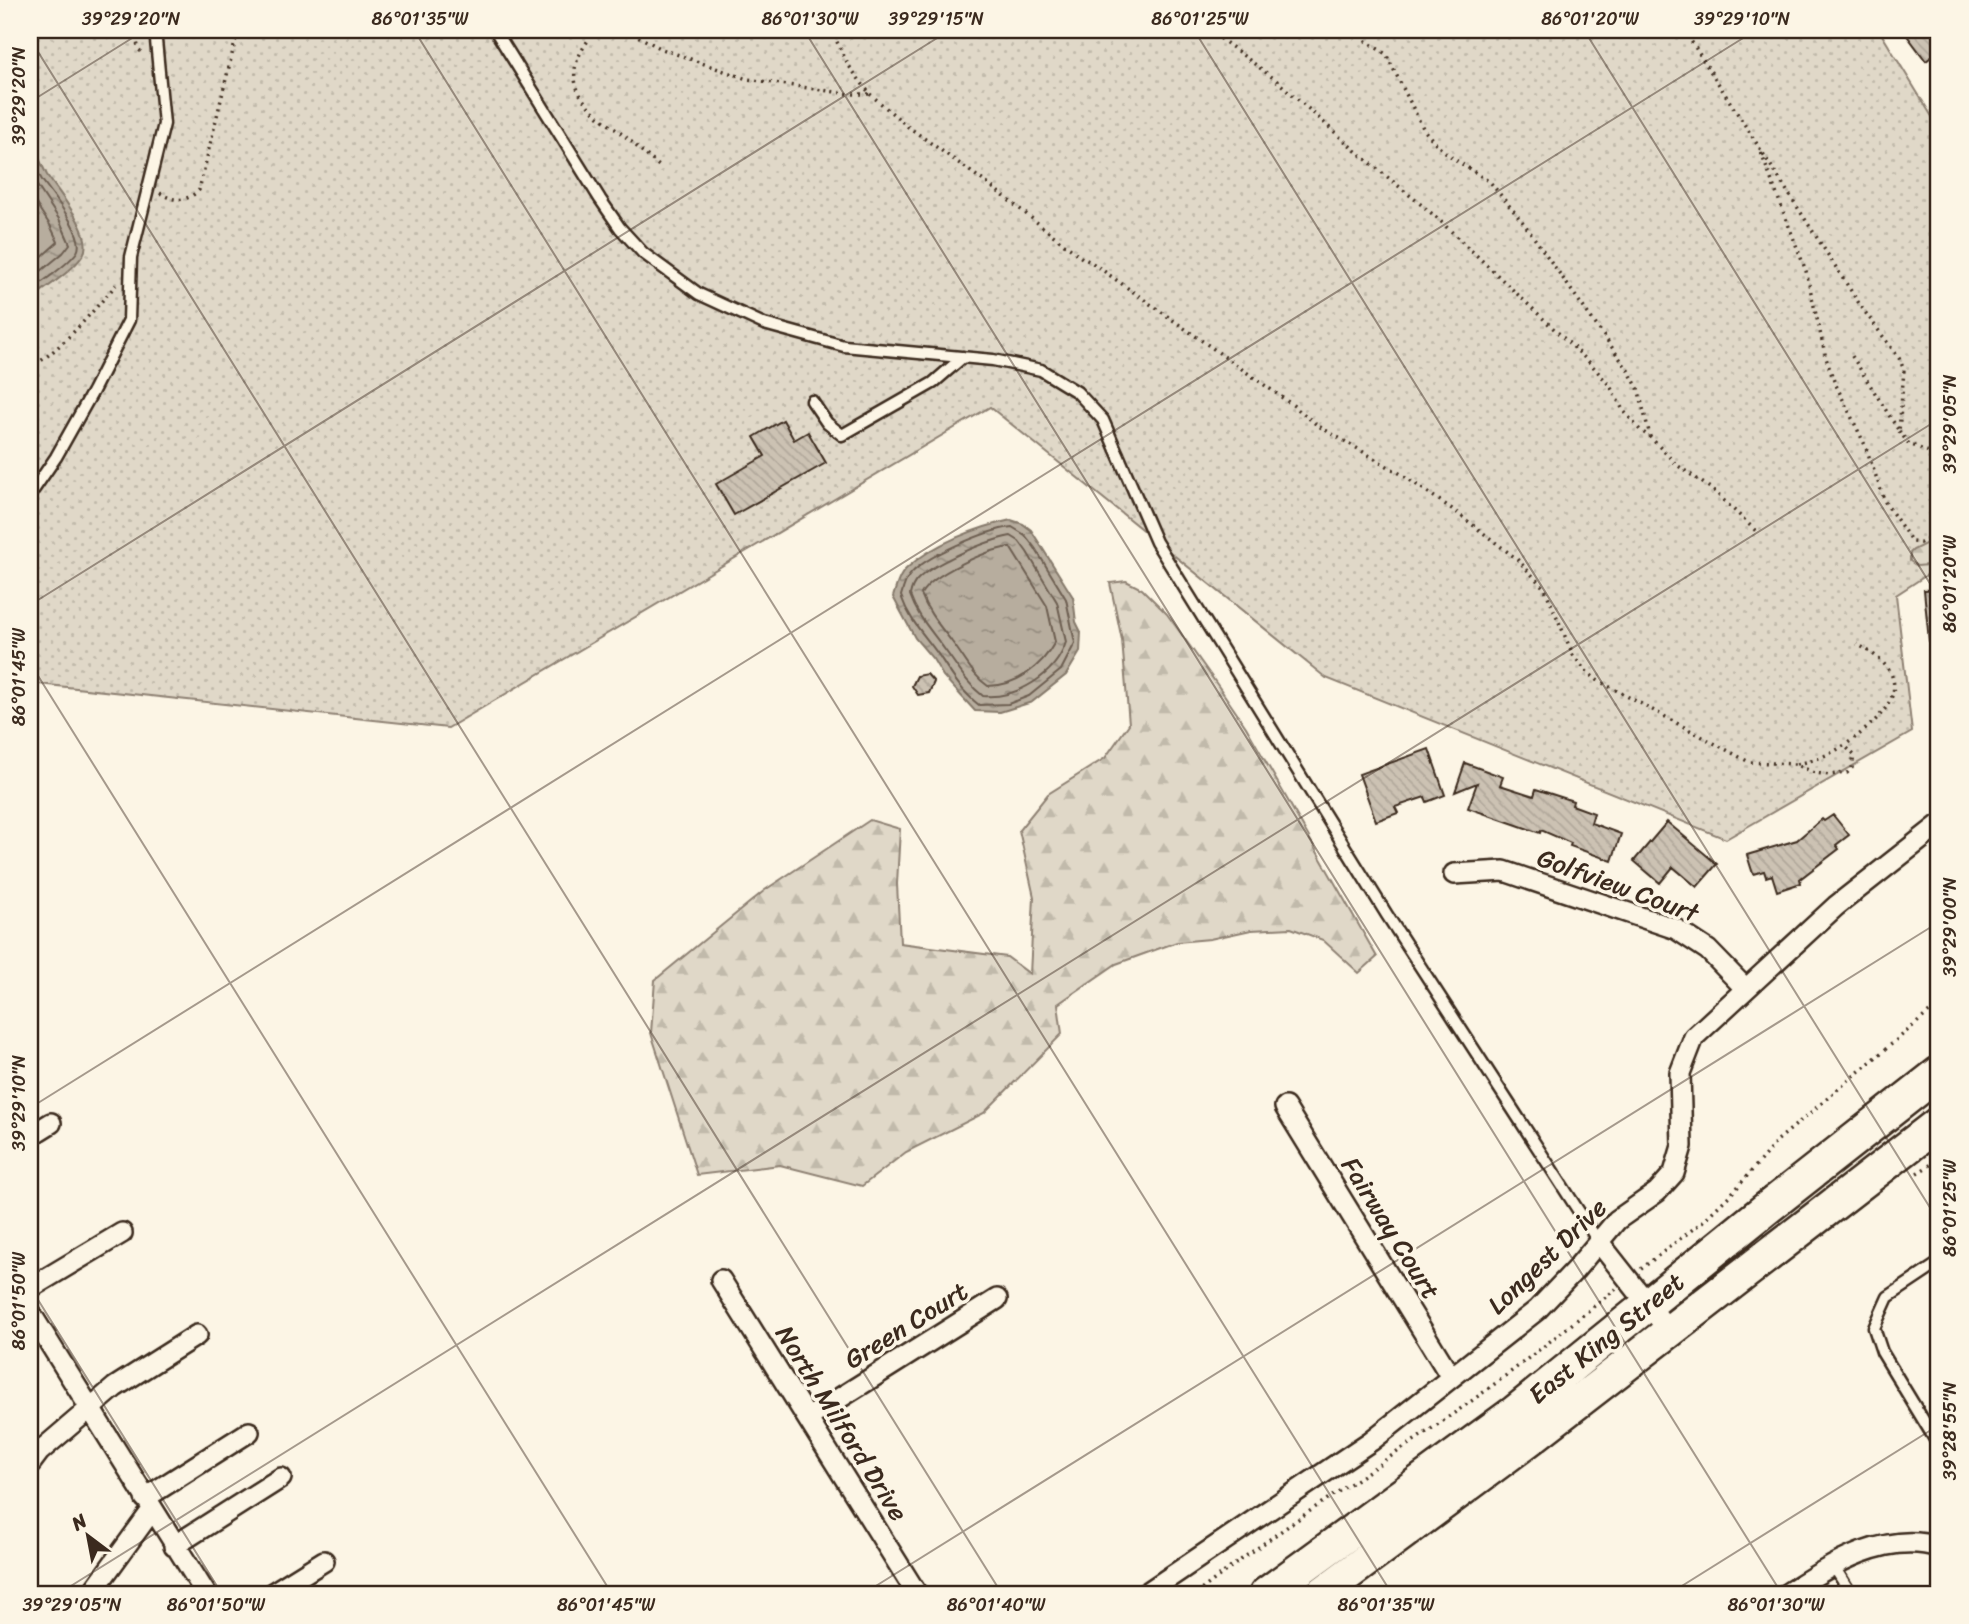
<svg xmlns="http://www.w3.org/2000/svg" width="1969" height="1624" font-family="Sriracha,sans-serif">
<defs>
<pattern id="grass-dots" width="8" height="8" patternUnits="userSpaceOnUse" patternTransform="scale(1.75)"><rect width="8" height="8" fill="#e0d8c8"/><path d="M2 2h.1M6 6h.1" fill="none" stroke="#c1baab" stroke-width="1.8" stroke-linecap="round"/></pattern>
<pattern id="forest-firs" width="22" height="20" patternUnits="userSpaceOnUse" patternTransform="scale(1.75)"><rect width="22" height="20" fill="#e0d8c8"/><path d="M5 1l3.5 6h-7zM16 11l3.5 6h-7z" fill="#c1baab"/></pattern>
<pattern id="water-ripples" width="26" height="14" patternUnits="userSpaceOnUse" patternTransform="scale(1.75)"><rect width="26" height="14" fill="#b7ad9e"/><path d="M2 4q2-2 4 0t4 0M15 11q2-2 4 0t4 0" fill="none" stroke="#968d80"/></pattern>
<pattern id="building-back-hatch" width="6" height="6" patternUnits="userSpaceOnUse" patternTransform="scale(1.75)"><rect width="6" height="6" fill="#ccc2b3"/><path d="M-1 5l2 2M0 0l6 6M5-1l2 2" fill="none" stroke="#b0a79a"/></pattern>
</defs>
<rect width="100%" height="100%" fill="#fcf5e5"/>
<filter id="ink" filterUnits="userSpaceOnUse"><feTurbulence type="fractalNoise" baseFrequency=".0143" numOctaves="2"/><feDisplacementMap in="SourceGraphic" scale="14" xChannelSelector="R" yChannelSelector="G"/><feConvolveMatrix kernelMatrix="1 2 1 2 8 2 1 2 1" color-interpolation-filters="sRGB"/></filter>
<g filter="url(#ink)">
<path fill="url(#grass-dots)" stroke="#8e8173" stroke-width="2" d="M 30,30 L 1879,30 L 1939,128 L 1939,567 L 1896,595 L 1912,732 L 1726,839 L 1326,678 L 990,407 L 448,728 L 30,683 Z"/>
<path fill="url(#forest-firs)" stroke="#8e8173" stroke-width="2" d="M 1939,537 L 1939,558 L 1928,565 L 1917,566 L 1910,561 L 1910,553 L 1913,550 Z
M 1126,581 L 1142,589 L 1167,614 L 1221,690 L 1246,727 L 1377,957 L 1359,973 L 1323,940 L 1291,928 L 1251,930 L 1210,939 L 1177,942 L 1116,964 L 1058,1004 L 1062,1034 L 984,1113 L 906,1152 L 862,1186 L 780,1165 L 697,1175 L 651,1033 L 655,980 L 765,890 L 870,820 L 900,829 L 897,884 L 900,943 L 1007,957 L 1030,974 L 1034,897 L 1019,830 L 1048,794 L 1105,758 L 1129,724 L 1122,640 L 1110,583 Z"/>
<path fill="url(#water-ripples)" stroke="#85796b" stroke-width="2" d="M 30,141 C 37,152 41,164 47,175 C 57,191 96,235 83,255 C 73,271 45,288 30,300 Z
M 1011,520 L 1023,524 L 1031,530 L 1073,597 L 1076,622 L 1081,632 L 1080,652 L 1066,675 L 1032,702 L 1000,712 L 975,711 L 943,676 L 933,659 L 915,638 L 893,597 C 896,587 899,575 907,568 C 933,544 978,527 1011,520 Z"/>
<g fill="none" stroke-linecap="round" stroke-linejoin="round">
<path stroke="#6d5e51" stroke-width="2" d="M 30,155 C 34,163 37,172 42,180 C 51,193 87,236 77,252 C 66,267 44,280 30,291
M 30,175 L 59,219 L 70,244 L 63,253 L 30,280
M 30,195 L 50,225 L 58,242 L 30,267
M 1012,527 L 1025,535 L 1035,548 L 1066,599 L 1075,643 L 1061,670 L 1029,696 L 1008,704 L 979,705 C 962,692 951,674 940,657 C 925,635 910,622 901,596 C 903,589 905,581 909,576 C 924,556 987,530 1012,527 Z
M 1011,536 L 1019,541 L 1027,552 L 1057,602 L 1066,642 C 1056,675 1016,699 983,696 C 967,684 957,666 945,650 C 932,631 918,618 910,595 C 911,590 913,584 917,580 C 933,563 988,540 1011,536 Z
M 1010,547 L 1047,606 L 1055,642 C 1042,666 1017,686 988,686 C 972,675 964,657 952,642 C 940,626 928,613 921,594 C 932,574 987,550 1010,547 Z"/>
</g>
<path fill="url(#building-back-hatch)" stroke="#3b2a1e" stroke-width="2" d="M 1903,30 L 1939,30 L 1939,51 L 1926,61 Z
M 783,420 L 794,440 L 808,432 L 826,463 L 734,515 L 716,484 L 765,456 L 754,437 Z
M 1939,589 L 1939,641 L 1929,641 L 1924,590 Z
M 927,674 L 934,682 L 929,693 L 918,695 L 912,686 L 917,676 Z
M 1429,749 L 1445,795 L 1427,802 L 1425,797 L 1395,807 L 1398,813 L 1376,821 L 1359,774 Z
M 1465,763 L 1503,777 L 1500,785 L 1534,796 L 1536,789 L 1573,801 L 1572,805 L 1594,813 L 1591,823 L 1621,834 L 1612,861 L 1570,846 L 1571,843 L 1541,830 L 1540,833 L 1468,808 L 1477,783 L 1455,792 Z
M 1833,815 L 1849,835 L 1836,845 L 1839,849 L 1800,879 L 1801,883 L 1777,891 L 1772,875 L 1766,877 L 1764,871 L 1753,874 L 1747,855 L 1797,840 L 1822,819 L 1824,821 Z
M 1667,822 L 1717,864 L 1697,887 L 1673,867 L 1660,883 L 1634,861 Z"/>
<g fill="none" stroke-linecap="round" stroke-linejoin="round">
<defs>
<path id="service" d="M 495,30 L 600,199 L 620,228 L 643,253 L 699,294 L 764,324 L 844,346 L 993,360 L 1041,370 L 1077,392 L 1103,420 L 1156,542 L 1387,915 L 1598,1241
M 812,401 L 827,423 L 842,435 L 933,383 L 963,357
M 30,495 L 56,457 L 93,391 L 129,320 L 131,257 L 164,124 L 155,30
M 1939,1263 L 1888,1297 L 1874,1328 L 1882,1352 L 1939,1446
M 1833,1565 L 1851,1594"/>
<path id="minor" d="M 1454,874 L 1504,871 L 1676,929 L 1708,950 L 1745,988
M 1285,1107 L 1451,1377
M 30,1136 L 51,1123
M 1598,1241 L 1669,1331
M 721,1280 L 917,1594
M 30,1288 L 122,1233
M 30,1312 L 206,1594
M 808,1418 L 997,1299
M 30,1464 L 39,1452 L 115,1387 L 197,1335
M 145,1498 L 249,1432
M 174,1546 L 281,1478
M 91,1594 L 152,1510
M 271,1594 L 324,1561
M 1145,1594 L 1371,1441 L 1537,1310 L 1575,1270 L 1617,1220 L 1657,1192 L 1674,1173 L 1682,1146 L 1680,1073 L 1694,1037 L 1836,906 L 1939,825
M 1786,1594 C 1830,1566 1884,1530 1939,1547"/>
<path id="primary" d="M 1266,1594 L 1515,1412 L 1767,1208 L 1939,1073
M 1321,1594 L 1534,1436 L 1939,1123"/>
</defs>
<use href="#service" stroke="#3b2a1e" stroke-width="15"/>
<use href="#minor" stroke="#3b2a1e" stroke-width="24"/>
<use href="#primary" stroke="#3b2a1e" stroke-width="37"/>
<path stroke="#3b2a1e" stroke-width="3.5" stroke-dasharray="2 5" stroke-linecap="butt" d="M 134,30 L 139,50 L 143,53
M 595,30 C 587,42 577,55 575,69 C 571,101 605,121 626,137 C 637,147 648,157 659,166
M 626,30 L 662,49 L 747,79 L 849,94 L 870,94 L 849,66 L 831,30
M 1209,30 L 1276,80 L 1357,152 L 1435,216 L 1590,363 L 1610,386 L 1623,410 L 1640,430 L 1650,437 L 1677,465 L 1713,490 L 1759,534
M 1356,30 L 1363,39 L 1386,54 L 1424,130 L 1439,147 L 1454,159 L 1490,182 L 1525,225 L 1628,370 L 1638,388 L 1650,436
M 1684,30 L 1862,308 L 1899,358 L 1904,370 L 1899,431 L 1850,353
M 870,94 L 907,126 L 992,187 L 1082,258 L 1091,262 L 1294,406 L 1317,425 L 1401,474 L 1452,509 L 1517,559 L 1545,589 L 1573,655 L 1585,670 L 1597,680 L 1749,762 L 1795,764 L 1815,773 L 1829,775 L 1847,773 L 1852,768 L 1854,755 L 1845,746
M 1761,153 L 1806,271 L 1826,358 L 1834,381 L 1865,445 L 1885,502 L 1912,542 L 1920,543 L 1939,534
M 160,193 C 174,202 187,202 199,190 L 238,30
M 30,368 C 63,348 90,314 116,285
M 1899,431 L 1909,444 L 1939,456
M 1797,764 C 1827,758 1847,746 1869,726 C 1907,692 1900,668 1857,644
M 1917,1173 L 1939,1160
M 1641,1269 L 1702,1222 L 1736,1189 L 1778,1140 L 1939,1004
M 1196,1594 C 1277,1530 1365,1475 1450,1416 C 1507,1377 1561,1332 1616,1289"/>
<use href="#service" stroke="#fcf5e5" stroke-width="10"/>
<use href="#minor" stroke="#fcf5e5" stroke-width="19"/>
<use href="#primary" stroke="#fcf5e5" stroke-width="32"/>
</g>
</g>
<path fill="none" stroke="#3b2a1e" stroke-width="2" stroke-opacity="0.45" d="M 414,30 L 1392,1594M 804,30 L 1782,1594M 1194,30 L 1939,1222M 1584,30 L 1939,598M 30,39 L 1002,1594M 30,102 L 145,30M 30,605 L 950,30M 30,663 L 612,1594M 30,1108 L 1756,30M 30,1287 L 222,1594M 58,1594 L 1939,419M 863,1594 L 1939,922M 1669,1594 L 1939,1425"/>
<g text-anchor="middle" stroke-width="7" stroke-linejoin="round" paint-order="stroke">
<g font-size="26" fill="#3b2a1e" stroke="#fcf5e5">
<text transform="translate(1618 885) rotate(20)" y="9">Golfview Court</text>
<text transform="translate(1391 1228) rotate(58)" y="9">Fairway Court</text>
<text transform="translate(1547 1256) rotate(-44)" y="9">Longest Drive</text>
<text transform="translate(906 1325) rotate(-32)" y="9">Green Court</text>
<text transform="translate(1606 1338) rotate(-39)" y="9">East King Street</text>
<text transform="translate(842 1423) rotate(58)" y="9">North Milford Drive</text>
</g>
</g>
<rect width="1969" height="1624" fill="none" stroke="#fcf5e5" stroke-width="77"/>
<g transform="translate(88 1536) rotate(328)" stroke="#fcf5e5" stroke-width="5" paint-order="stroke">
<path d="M0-5L12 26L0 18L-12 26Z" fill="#3b2a1e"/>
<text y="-10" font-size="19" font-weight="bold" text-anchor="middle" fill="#3b2a1e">N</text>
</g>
<rect x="38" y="38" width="1892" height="1548" fill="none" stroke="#3b2a1e" stroke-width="2.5"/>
<g font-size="18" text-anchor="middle" fill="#3b2a1e">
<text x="131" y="25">39°29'20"N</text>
<text x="420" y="25">86°01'35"W</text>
<text x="810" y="25">86°01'30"W</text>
<text x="936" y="25">39°29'15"N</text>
<text x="1200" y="25">86°01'25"W</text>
<text x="1590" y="25">86°01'20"W</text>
<text x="1742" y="25">39°29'10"N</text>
<text transform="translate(19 96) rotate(-90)" y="6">39°29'20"N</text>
<text transform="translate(1950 424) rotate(-90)" y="6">39°29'05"N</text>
<text transform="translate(1950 584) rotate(-90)" y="6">86°01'20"W</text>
<text transform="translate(19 677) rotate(-90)" y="6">86°01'45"W</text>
<text transform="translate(1950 927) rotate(-90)" y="6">39°29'00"N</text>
<text transform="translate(19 1103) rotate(-90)" y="6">39°29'10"N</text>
<text transform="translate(1950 1208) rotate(-90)" y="6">86°01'25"W</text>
<text transform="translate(19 1301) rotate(-90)" y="6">86°01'50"W</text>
<text transform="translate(1950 1431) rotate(-90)" y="6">39°28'55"N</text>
<text x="72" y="1611">39°29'05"N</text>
<text x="216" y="1611">86°01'50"W</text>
<text x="606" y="1611">86°01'45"W</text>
<text x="996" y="1611">86°01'40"W</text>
<text x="1386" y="1611">86°01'35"W</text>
<text x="1776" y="1611">86°01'30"W</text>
</g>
</svg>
